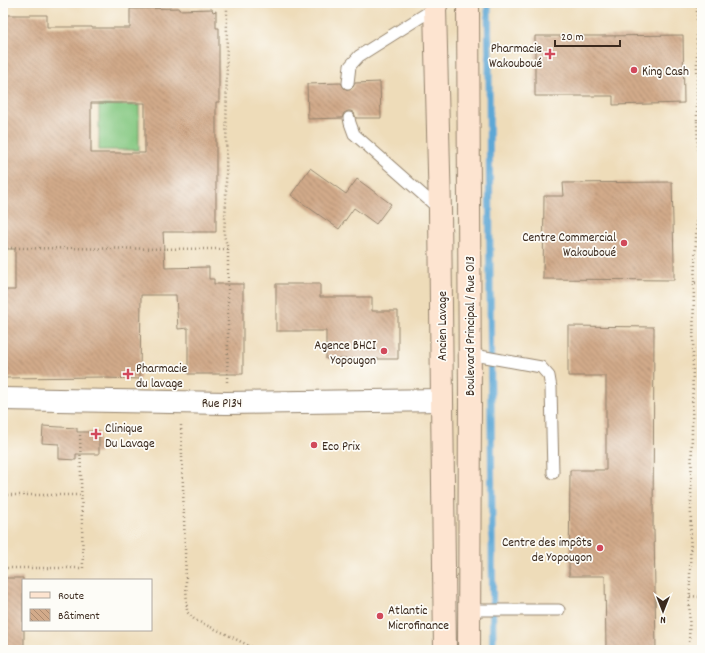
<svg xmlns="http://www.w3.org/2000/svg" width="705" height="653" font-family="Dekko,sans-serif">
<defs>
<pattern id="building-back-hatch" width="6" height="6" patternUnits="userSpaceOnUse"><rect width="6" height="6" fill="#d2aa8a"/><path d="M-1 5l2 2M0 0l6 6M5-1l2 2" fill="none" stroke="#ac8b70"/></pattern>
</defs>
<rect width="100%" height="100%" fill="#fdfcf7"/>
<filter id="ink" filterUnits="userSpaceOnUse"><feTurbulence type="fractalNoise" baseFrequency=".025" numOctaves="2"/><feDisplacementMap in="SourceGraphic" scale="8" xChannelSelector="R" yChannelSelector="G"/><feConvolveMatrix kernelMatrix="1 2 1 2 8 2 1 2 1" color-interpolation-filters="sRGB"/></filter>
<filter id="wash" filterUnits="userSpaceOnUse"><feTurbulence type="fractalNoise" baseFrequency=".012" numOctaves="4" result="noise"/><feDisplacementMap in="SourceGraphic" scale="16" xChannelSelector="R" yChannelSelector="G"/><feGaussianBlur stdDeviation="0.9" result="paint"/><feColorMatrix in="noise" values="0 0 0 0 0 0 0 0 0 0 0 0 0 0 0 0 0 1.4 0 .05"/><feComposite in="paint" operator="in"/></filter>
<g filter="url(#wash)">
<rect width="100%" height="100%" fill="#eedcb9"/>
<path fill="#84c881" stroke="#607950" d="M 99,105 L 139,105 L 139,150 L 99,150 Z"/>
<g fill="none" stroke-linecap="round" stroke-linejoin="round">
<path stroke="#5da7d5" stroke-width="7" d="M 488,3 L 489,59 L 490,289 L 493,650"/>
</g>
<g id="blocks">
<path fill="url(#building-back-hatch)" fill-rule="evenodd" d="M 179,8 L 179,10 L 212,9 L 213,12 L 216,11 L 216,28 L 219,28 L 219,102 L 216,102 L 216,232 L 163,232 L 165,268 L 209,267 L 209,279 L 214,279 L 214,284 L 243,284 L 243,374 L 188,374 L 188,328 L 178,329 L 176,295 L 141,295 L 140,379 L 104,378 L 104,377 L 5,378 L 4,332 L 3,332 L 3,290 L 15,290 L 15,249 L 3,249 L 4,149 L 3,149 L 3,15 L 47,15 L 47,27 L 92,27 L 92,28 L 130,28 L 130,9 ZM 91,103 L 145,103 L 145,153 L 91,153 Z
M 683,35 L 684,103 L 613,105 L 613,96 L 535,96 L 535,36 L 601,36 Z
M 380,82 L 381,118 L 356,118 L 354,113 L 351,111 L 348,111 L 344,113 L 342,118 L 308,119 L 307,84 L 341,83 L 344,88 L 348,90 L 350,90 L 353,87 L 355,83 Z
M 310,168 L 346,194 L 357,179 L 391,204 L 376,224 L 354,208 L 339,229 L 291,195 Z
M 672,182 L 674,261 L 674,280 L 543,279 L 544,196 L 564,196 L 563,183 Z
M 276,284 L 320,284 L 320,297 L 372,297 L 372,311 L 398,311 L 398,359 L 326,359 L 326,331 L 276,331 Z
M 568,326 L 654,327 L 653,530 L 654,530 L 656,650 L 606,650 L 605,576 L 569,576 L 570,470 L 606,470 L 606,376 L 568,376 Z
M 43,426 L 77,428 L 77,432 L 99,432 L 99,454 L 76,454 L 76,460 L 59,459 L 59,444 L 42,443 Z
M 3,578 L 23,578 L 23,630 L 24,630 L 24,650 L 3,650 Z"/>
</g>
</g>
<g filter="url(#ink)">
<use href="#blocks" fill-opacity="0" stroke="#94836c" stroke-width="1"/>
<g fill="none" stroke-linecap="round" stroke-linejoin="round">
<defs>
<path id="service" d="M 348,83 L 350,66 L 359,56 L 435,8
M 349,118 L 350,123 L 354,134 L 440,210
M 469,354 L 541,367 L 549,376 L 551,388 L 553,473
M 469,610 L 559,610"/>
<path id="tertiary" d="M 3,399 L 226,403 L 442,400"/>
<path id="secondary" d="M 437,3 L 435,8 L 440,211 L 442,400 L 445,650
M 468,3 L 470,400 L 469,650"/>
</defs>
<use href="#service" stroke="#94836c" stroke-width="13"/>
<use href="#tertiary" stroke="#94836c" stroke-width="24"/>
<use href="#secondary" stroke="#94836c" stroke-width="24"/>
<path stroke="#94836c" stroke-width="2.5" stroke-dasharray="1 3" stroke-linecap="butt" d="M 697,3 L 697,121 L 702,121
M 697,21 L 702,21
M 3,248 L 228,249
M 695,283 L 702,283
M 227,382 L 228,340 L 228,249 L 224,235 L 226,200 L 227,3
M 181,425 L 187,612 L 195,620 L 226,634 L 257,650
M 3,495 L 82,495
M 3,568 L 83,568 L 80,434
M 690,596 L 702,597
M 689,650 L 694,283 L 699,174 L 697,121"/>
<use href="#service" stroke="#fff" stroke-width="11"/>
<use href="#tertiary" stroke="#fff" stroke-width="22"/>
<use href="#secondary" stroke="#fde4d0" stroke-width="22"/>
</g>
</g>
<g fill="#d1495b" stroke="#fdfcf7" stroke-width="1.5">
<path d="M548 48h4v4h4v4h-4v4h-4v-4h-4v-4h4z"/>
<circle cx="634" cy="70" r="4"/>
<circle cx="624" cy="243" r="4"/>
<circle cx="384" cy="351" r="4"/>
<path d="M126 368h4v4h4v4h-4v4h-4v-4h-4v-4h4z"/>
<path d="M94 428h4v4h4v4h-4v4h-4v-4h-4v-4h4z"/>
<circle cx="314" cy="445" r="4"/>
<circle cx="600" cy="548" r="4"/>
<circle cx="380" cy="616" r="4"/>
</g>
<g text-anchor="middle" stroke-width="3.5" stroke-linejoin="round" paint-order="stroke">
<g font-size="13" fill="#3b2a1e" stroke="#fdfcf7" text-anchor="start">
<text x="542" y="52" text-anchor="end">Pharmacie<tspan x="542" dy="15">Wakouboué</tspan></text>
<text x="642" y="75">King Cash</text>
<text x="616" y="241" text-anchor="end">Centre Commercial<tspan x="616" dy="15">Wakouboué</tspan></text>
<text x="376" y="349" text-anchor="end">Agence BHCI<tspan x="376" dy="15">Yopougon</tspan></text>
<text x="136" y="372">Pharmacie<tspan x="136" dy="15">du lavage</tspan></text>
<text x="105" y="432">Clinique<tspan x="105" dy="15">Du Lavage</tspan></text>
<text x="322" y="450">Eco Prix</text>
<text x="592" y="546" text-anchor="end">Centre des impôts<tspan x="592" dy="15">de Yopougon</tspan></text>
<text x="388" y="614">Atlantic<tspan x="388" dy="15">Microfinance</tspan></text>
</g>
<g font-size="13" fill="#3b2a1e" stroke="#fdfcf7">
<text transform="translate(441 326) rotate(-90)" y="5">Ancien Lavage</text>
<text transform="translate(469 326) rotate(-90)" y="5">Boulevard Principal / Rue O13</text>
<text x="222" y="407">Rue P134</text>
</g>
</g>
<rect width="705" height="653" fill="none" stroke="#fdfcf7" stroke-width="16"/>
<rect x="22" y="579" width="130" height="52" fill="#fdfcf7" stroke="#afa8a0"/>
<rect x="30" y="592" width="20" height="6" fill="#fde4d0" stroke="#afa8a0"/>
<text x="58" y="599" font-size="12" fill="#3b2a1e">Route</text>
<rect x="30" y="609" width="20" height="12" fill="url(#building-back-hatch)" stroke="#afa8a0"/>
<text x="58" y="619" font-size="12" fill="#3b2a1e">Bâtiment</text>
<g transform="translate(663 611) rotate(180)" stroke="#fdfcf7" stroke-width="3" paint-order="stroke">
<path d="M0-3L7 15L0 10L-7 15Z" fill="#3b2a1e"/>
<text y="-6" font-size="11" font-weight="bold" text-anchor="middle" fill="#3b2a1e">N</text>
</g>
<path d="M555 40v6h65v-6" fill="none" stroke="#3b2a1e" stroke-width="2"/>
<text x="561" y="40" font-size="12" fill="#3b2a1e" stroke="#fdfcf7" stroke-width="3" paint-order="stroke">20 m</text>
</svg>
